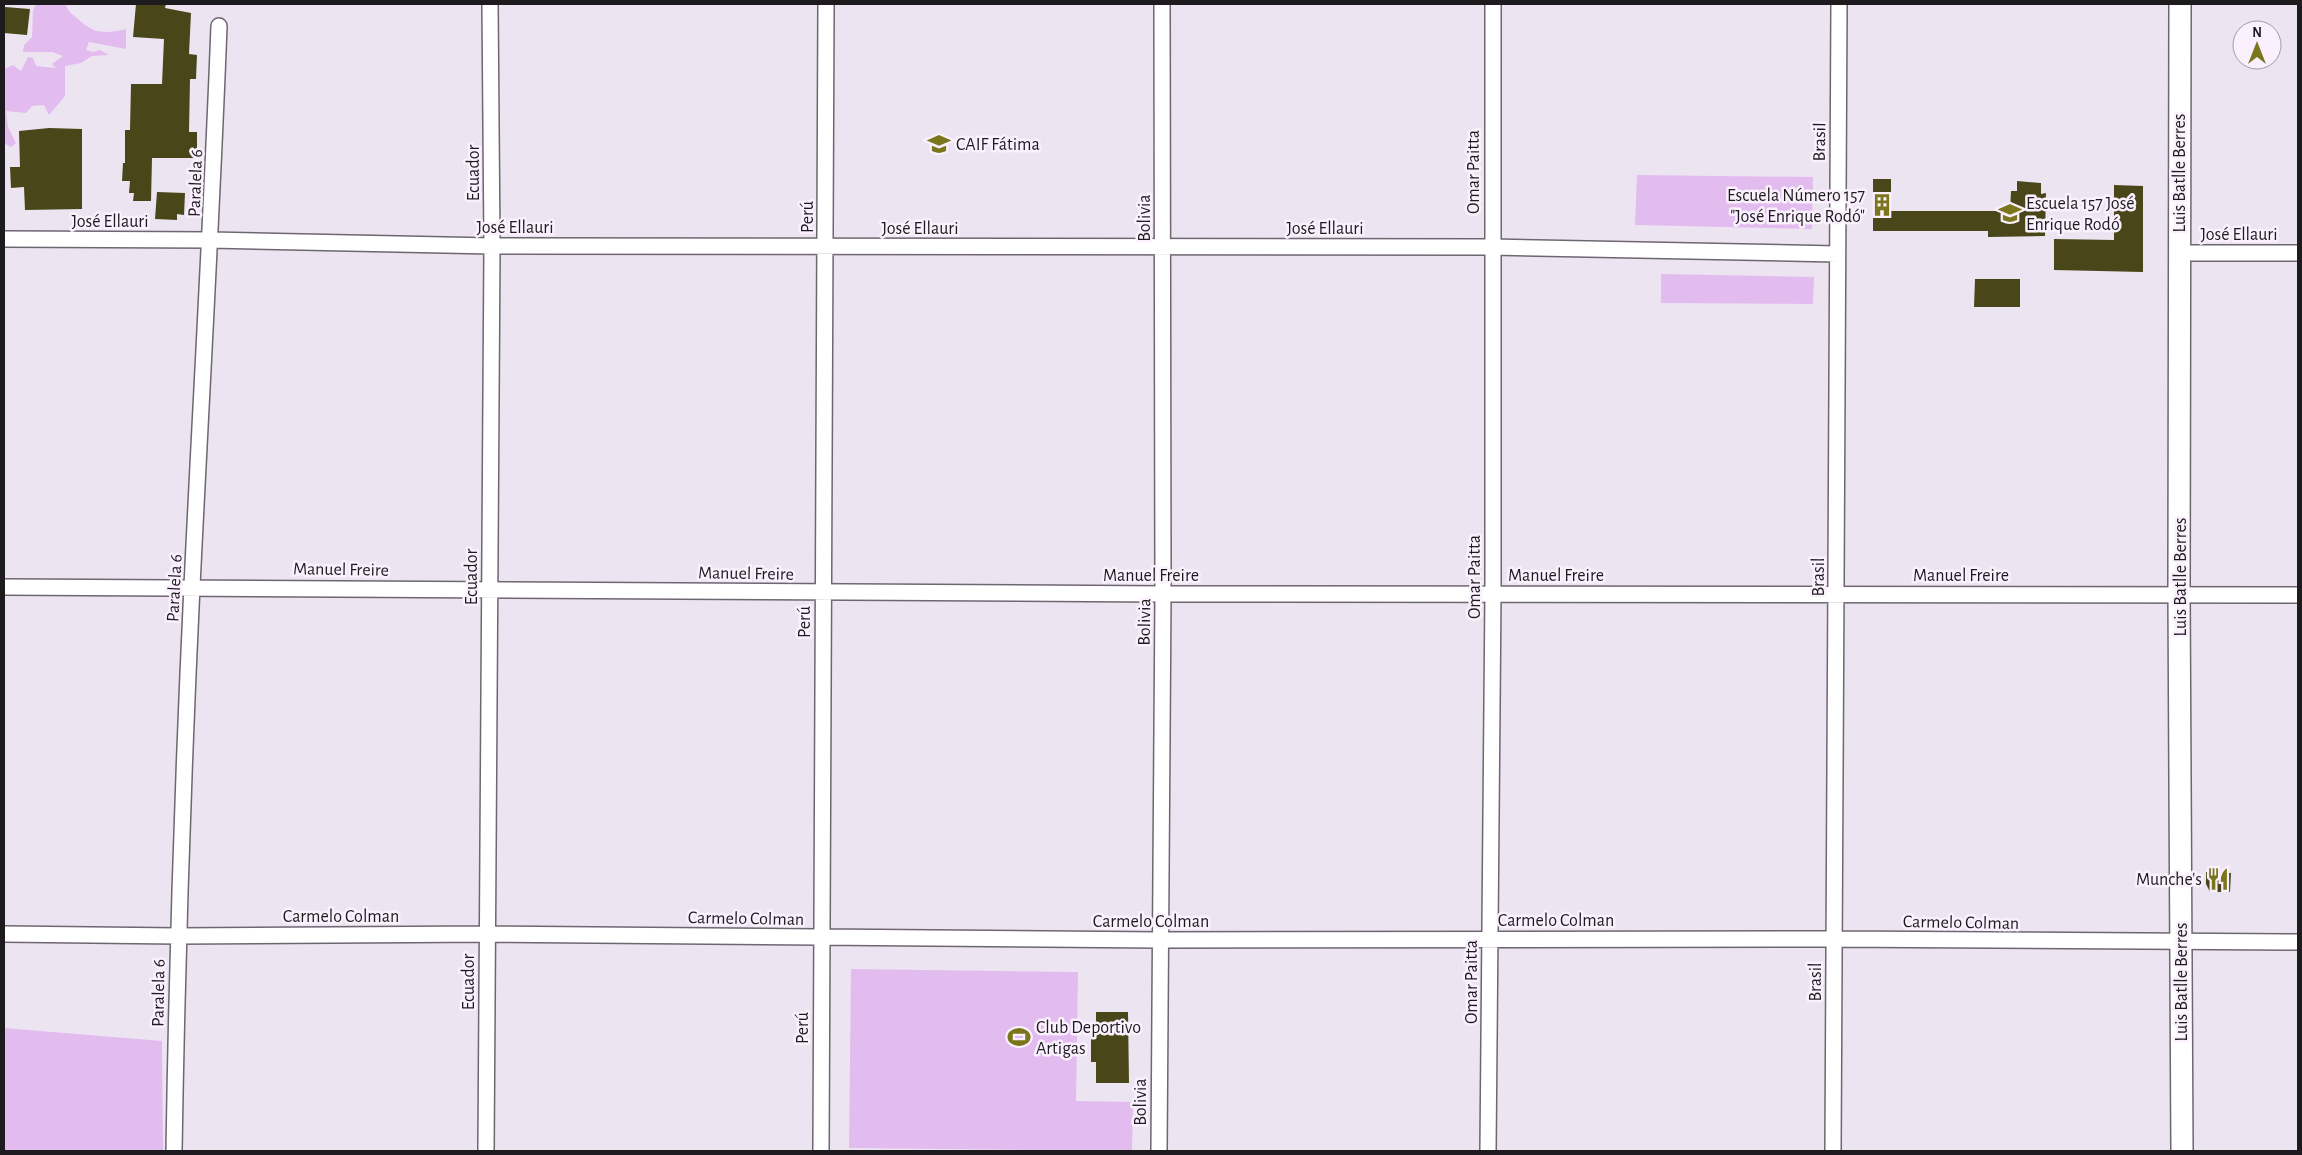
<svg xmlns="http://www.w3.org/2000/svg" width="2302" height="1155" font-family="'Alegreya Sans',sans-serif">
<rect width="100%" height="100%" fill="#ede4f1"/>
<path fill="#e2bcef" d="M 36,4 L 65,4 C 68,11 72,14 78,19 C 93,34 106,34 126,29 L 126,49 L 89,42 L 86,50 L 93,52 L 100,50 L 109,55 L 92,56 L 81,63 L 65,66 L 65,96 L 49,115 L 44,105 L 32,106 L 26,113 L 6,111 L 8,127 L 16,143 L 11,147 L 4,143 L 4,69 L 13,65 L 21,71 L 28,57 L 33,58 L 36,66 L 56,68 L 52,64 L 63,56 L 52,52 L 23,52 L 24,45 L 32,37 L 33,11 Z
M 1637,175 L 1813,177 L 1812,229 L 1635,225 Z
M 1661,274 L 1814,277 L 1813,304 L 1661,303 Z
M 851,969 L 1078,972 L 1076,1101 L 1133,1102 L 1132,1151 L 849,1148 Z
M 4,1028 L 162,1041 L 163,1151 L 4,1151 Z"/>
<path fill="#494719" d="M 136,4 L 166,4 L 165,8 L 191,13 L 189,54 L 197,55 L 196,79 L 190,79 L 189,132 L 197,132 L 197,158 L 152,158 L 151,201 L 133,201 L 134,193 L 129,193 L 130,181 L 122,181 L 123,163 L 125,163 L 125,130 L 130,130 L 131,84 L 162,84 L 164,39 L 133,37 Z
M 5,7 L 30,9 L 27,35 L 4,33 Z
M 49,128 L 82,129 L 82,209 L 25,210 L 24,187 L 11,188 L 10,167 L 20,167 L 19,131 Z
M 1873,179 L 1891,179 L 1891,211 L 2010,211 L 2011,191 L 2017,191 L 2017,181 L 2041,183 L 2041,194 L 2046,193 L 2045,236 L 1988,237 L 1988,231 L 1873,231 Z
M 2114,185 L 2143,186 L 2143,272 L 2054,270 L 2054,239 L 2114,240 Z
M 157,192 L 185,193 L 184,215 L 177,214 L 177,220 L 155,219 Z
M 1975,279 L 2020,279 L 2020,307 L 1974,307 Z
M 2206,872 L 2231,873 L 2230,892 L 2210,892 L 2206,884 Z
M 1096,1012 L 1128,1012 L 1129,1083 L 1096,1083 L 1096,1062 L 1091,1062 L 1091,1030 L 1096,1030 Z"/>
<g fill="none" stroke-linecap="round" stroke-linejoin="round">
<defs>
<path id="street" d="M 4,239 L 211,240 L 492,246 L 1492,247 L 1837,254
M 2179,253 L 2298,253
M 4,587 L 1163,594 L 2298,595
M 4,934 L 178,936 L 487,934 L 1159,940 L 1834,939 L 2298,942
M 174,1151 C 177,963 183,774 192,586 C 201,399 212,213 219,26
M 486,1151 L 492,246 L 490,4
M 821,1151 L 826,4
M 1159,1151 L 1163,594 L 1162,4
M 1488,1151 L 1493,593 L 1493,4
M 1833,1151 L 1839,4"/>
<path id="secondary" d="M 2180,4 L 2179,594 L 2182,1151"/>
</defs>
<use href="#street" stroke="#6e6671" stroke-width="18"/>
<use href="#secondary" stroke="#6e6671" stroke-width="24"/>
<use href="#street" stroke="#fff" stroke-width="15"/>
<use href="#secondary" stroke="#fff" stroke-width="21"/>
</g>
<defs>
<symbol id="school-bare" viewBox="-9 -9 18 18"><path d="M0-5L7-2L0 1L-7-2ZM-4 1L0 2.5L4 1V4Q0 6-4 4Z" fill="#7b761b" stroke="#fbf1fe" stroke-width="2.5" paint-order="stroke"/></symbol>
<symbol id="building-bare" viewBox="-9 -9 18 18"><path d="M-4-6H4V6H1V3H-1V6H-4ZM-2.5-4.3h1.7v1.8h-1.7ZM.8-4.3h1.7v1.8H.8ZM-2.5-1h1.7V.8h-1.7ZM.8-1h1.7V.8H.8Z" fill="#7b761b" stroke="#fbf1fe" stroke-width="2.5" paint-order="stroke"/></symbol>
<symbol id="restaurant-bare" viewBox="-9 -9 18 18"><path d="M-5-6h1v4h1v-4h1v4h1v-4h1v5L-1.5 .5V6h-2V.5L-5-1ZM5-6V6H3V1.5H1.5Q1.5-4 5-6Z" fill="#7b761b" stroke="#fbf1fe" stroke-width="2.5" paint-order="stroke"/></symbol>
<symbol id="stadium-bare" viewBox="-9 -9 18 18"><path d="M0-5a6.5 5 0 1 0 0 10a6.5 5 0 1 0 0-10ZM-3.5-1.8h7v3.6h-7Z" fill="#7b761b" stroke="#fbf1fe" stroke-width="2.5" paint-order="stroke"/></symbol>
</defs>
<g fill-rule="evenodd">
<use href="#school-bare" x="923" y="128" width="32" height="32"/>
<use href="#building-bare" x="1866" y="189" width="32" height="32"/>
<use href="#school-bare" x="1994" y="197" width="32" height="32"/>
<use href="#restaurant-bare" x="2202" y="863" width="32" height="32"/>
<use href="#stadium-bare" x="1003" y="1021" width="32" height="32"/>
</g>
<g text-anchor="middle" stroke-width="5" stroke-linejoin="round" paint-order="stroke">
<g font-size="18" fill="#1e1b1f" stroke="#fbf1fe">
<text transform="translate(1819 142) rotate(-89)" y="6">Brasil</text>
<text transform="translate(1473 172) rotate(-90)" y="6">Omar Paitta</text>
<text transform="translate(473 173) rotate(-90)" y="6">Ecuador</text>
<text transform="translate(2179 173) rotate(-90)" y="6">Luis Batlle Berres</text>
<text transform="translate(195 183) rotate(-88)" y="6">Paralela 6</text>
<text transform="translate(807 217) rotate(-90)" y="6">Perú</text>
<text transform="translate(1144 218) rotate(-90)" y="6">Bolivia</text>
<text x="110" y="227">José Ellauri</text>
<text x="515" y="233">José Ellauri</text>
<text x="920" y="234">José Ellauri</text>
<text x="1325" y="234">José Ellauri</text>
<text x="2239" y="240">José Ellauri</text>
<text transform="translate(341 569) rotate(1)" y="6">Manuel Freire</text>
<text transform="translate(746 573) rotate(1)" y="6">Manuel Freire</text>
<text x="1151" y="581">Manuel Freire</text>
<text x="1556" y="581">Manuel Freire</text>
<text x="1961" y="581">Manuel Freire</text>
<text transform="translate(471 577) rotate(-90)" y="6">Ecuador</text>
<text transform="translate(1474 577) rotate(-90)" y="6">Omar Paitta</text>
<text transform="translate(1818 577) rotate(-90)" y="6">Brasil</text>
<text transform="translate(2180 577) rotate(-90)" y="6">Luis Batlle Berres</text>
<text transform="translate(174 588) rotate(-87)" y="6">Paralela 6</text>
<text transform="translate(804 622) rotate(-90)" y="6">Perú</text>
<text transform="translate(1144 622) rotate(-89)" y="6">Bolivia</text>
<text x="341" y="922">Carmelo Colman</text>
<text transform="translate(746 918) rotate(1)" y="6">Carmelo Colman</text>
<text x="1556" y="926">Carmelo Colman</text>
<text x="1151" y="927">Carmelo Colman</text>
<text transform="translate(1961 922) rotate(1)" y="6">Carmelo Colman</text>
<text transform="translate(468 982) rotate(-90)" y="6">Ecuador</text>
<text transform="translate(1471 982) rotate(-90)" y="6">Omar Paitta</text>
<text transform="translate(1815 982) rotate(-90)" y="6">Brasil</text>
<text transform="translate(2181 982) rotate(-90)" y="6">Luis Batlle Berres</text>
<text transform="translate(158 993) rotate(-89)" y="6">Paralela 6</text>
<text transform="translate(802 1028) rotate(-90)" y="6">Perú</text>
<text transform="translate(1140 1102) rotate(-90)" y="6">Bolivia</text>
</g>
<g font-size="18" fill="#1e1b1f" stroke="#fbf1fe" text-anchor="start">
<text x="956" y="150">CAIF Fátima</text>
<text x="1865" y="201" text-anchor="end">Escuela Número 157<tspan x="1865" dy="21">"José Enrique Rodó"</tspan></text>
<text x="2026" y="209">Escuela 157 José<tspan x="2026" dy="21">Enrique Rodó</tspan></text>
<text x="2202" y="885" text-anchor="end">Munche's</text>
<text x="1036" y="1033">Club Deportivo<tspan x="1036" dy="21">Artigas</tspan></text>
</g>
</g>
<rect width="2302" height="1155" fill="none" stroke="#1e1b1f" stroke-width="10"/>
<g transform="translate(2257 45)"><circle r="24" fill="#fbf1fe" stroke="#a39ba5"/>
<path d="M0-4L9 19L0 12L-9 19Z" fill="#7b761b"/>
<text y="-8" font-size="14" font-weight="bold" text-anchor="middle" fill="#1e1b1f">N</text>
</g>
</svg>
